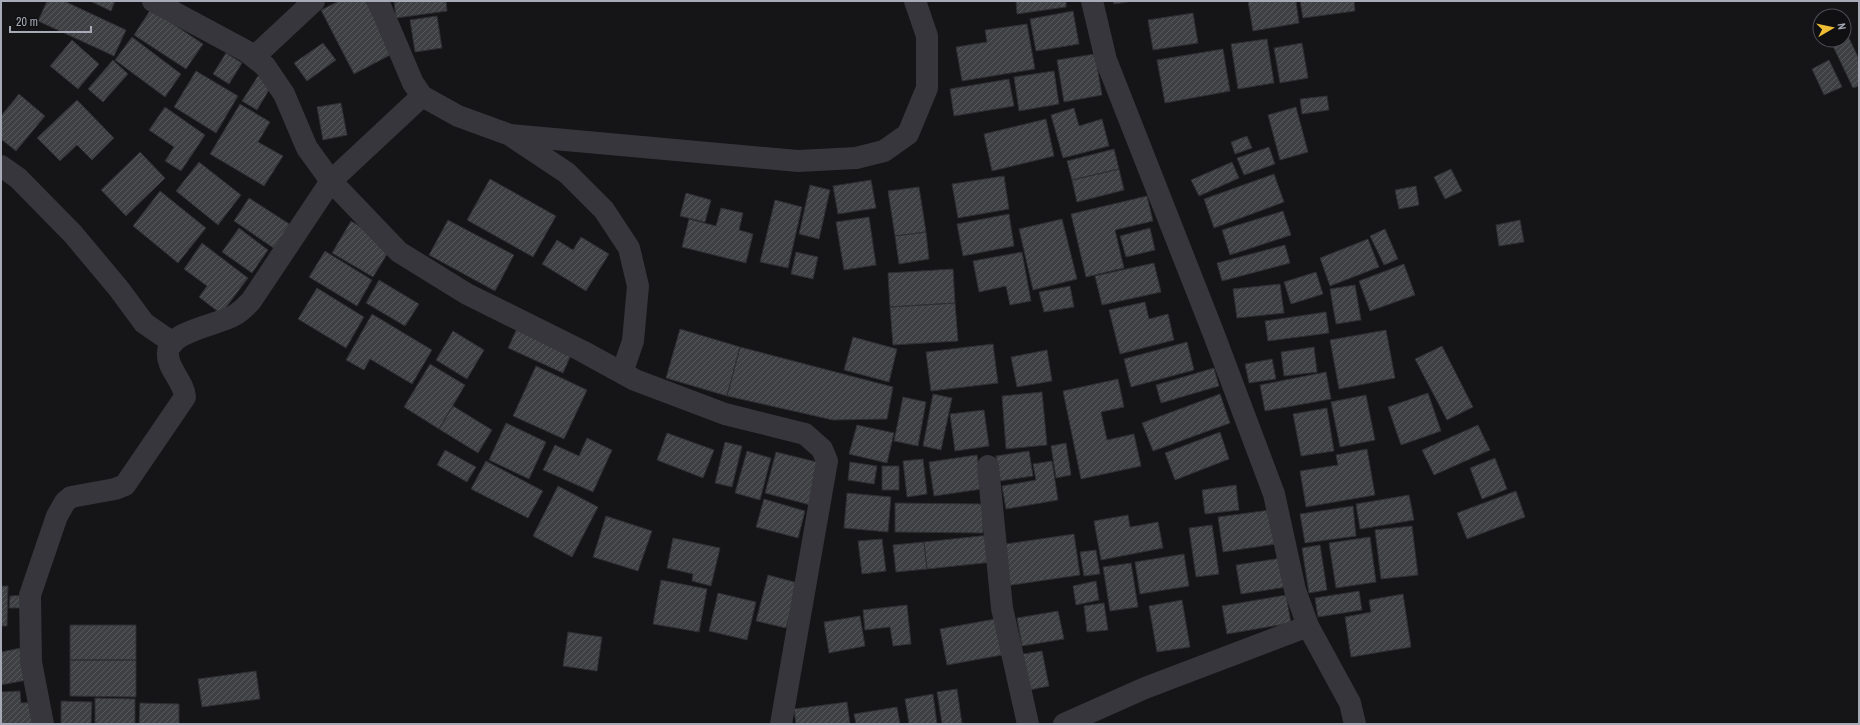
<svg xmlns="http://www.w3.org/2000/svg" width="1860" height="725" font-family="'Archivo Narrow',sans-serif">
<defs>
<pattern id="building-hatch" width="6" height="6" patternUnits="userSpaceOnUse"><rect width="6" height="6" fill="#3f4044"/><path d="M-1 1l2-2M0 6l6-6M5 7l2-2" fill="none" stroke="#58595d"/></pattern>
</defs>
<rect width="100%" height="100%" fill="#151517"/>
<path fill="url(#building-hatch)" stroke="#2f2f33" d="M 47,1 L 64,1 L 126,30 L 114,56 L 38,21 Z
M 90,1 L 115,1 L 111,11 Z
M 339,1 L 366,1 L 392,54 L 354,74 L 321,10 Z
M 394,1 L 446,1 L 447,11 L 396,18 Z
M 1016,1 L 1066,1 L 1066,7 L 1017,14 Z
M 1113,1 L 1133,1 L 1114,4 Z
M 1248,1 L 1296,1 L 1299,23 L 1253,31 Z
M 1300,1 L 1354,1 L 1355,11 L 1303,18 Z
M 151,9 L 203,44 L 186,69 L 134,35 Z
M 1073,11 L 1079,44 L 1036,51 L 1030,19 Z
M 1193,13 L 1198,43 L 1153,50 L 1148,20 Z
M 437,16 L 442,48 L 415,52 L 410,20 Z
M 1027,24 L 1035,69 L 962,81 L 956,47 L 987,42 L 985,30 Z
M 1847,34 L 1859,59 L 1859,86 L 1853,88 L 1831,42 L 1844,40 L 1844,36 Z
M 132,37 L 181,74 L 165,97 L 115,60 Z
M 1267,39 L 1274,83 L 1238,89 L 1231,44 Z
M 72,40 L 99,64 L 78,89 L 50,66 Z
M 323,43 L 336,60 L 307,81 L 294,63 Z
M 1302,43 L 1308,78 L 1280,83 L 1274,48 Z
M 1223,49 L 1230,91 L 1165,103 L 1157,60 Z
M 226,53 L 242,63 L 229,84 L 213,74 Z
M 1095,54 L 1102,95 L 1064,102 L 1057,60 Z
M 113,60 L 128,74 L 103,102 L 88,89 Z
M 1829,60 L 1842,87 L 1824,95 L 1812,69 Z
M 196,71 L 238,96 L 216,133 L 174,107 Z
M 1054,71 L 1059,104 L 1019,111 L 1014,77 Z
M 258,76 L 272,85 L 257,110 L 242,101 Z
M 1009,79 L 1014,106 L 954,116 L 950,89 Z
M 19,94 L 45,116 L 16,151 L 1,139 L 1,116 Z
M 1327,96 L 1329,110 L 1302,114 L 1300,99 Z
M 77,100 L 114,138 L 92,160 L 77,145 L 60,161 L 37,138 Z
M 341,103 L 347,135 L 323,140 L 317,107 Z
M 240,104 L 270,122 L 258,142 L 283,156 L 264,186 L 210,154 Z
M 165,107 L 205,135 L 181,171 L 165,161 L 174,147 L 149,130 Z
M 1296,107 L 1308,152 L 1280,160 L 1268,115 Z
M 1074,108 L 1079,126 L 1102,119 L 1109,146 L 1063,158 L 1051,115 Z
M 1046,119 L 1054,156 L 992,171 L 984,134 Z
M 1247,136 L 1252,148 L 1235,154 L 1231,142 Z
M 1269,147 L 1275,164 L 1244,175 L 1237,158 Z
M 1114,149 L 1119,169 L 1072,180 L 1067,161 Z
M 140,152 L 165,178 L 126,216 L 101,190 Z
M 199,162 L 241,195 L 218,225 L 176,191 Z
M 1232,162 L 1239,178 L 1199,196 L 1191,180 Z
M 1119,169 L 1124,190 L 1077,202 L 1072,180 Z
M 1451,169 L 1462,191 L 1445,199 L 1434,177 Z
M 1274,174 L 1284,202 L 1214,228 L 1204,199 Z
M 1004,176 L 1009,209 L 958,218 L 952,184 Z
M 490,179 L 556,216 L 533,257 L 467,220 Z
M 871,180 L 876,208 L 838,214 L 833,186 Z
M 810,185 L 830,190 L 819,239 L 799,234 Z
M 1416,186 L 1419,205 L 1399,209 L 1395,190 Z
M 919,187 L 926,232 L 895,236 L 888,191 Z
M 160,191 L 206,228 L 178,263 L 133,226 Z
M 686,193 L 711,200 L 705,222 L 680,216 Z
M 1147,196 L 1153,221 L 1115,230 L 1124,268 L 1086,277 L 1071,214 Z
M 249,198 L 291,225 L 275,249 L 234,221 Z
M 775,200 L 802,207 L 788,268 L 760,262 Z
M 721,208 L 743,213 L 739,230 L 753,234 L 746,263 L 682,247 L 689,219 L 716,226 Z
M 1283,211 L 1291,235 L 1230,255 L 1222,230 Z
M 1009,214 L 1014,246 L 963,256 L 957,224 Z
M 869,217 L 876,265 L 844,270 L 836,222 Z
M 1062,219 L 1077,279 L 1033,290 L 1019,229 Z
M 448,220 L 514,255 L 495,291 L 429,255 Z
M 1520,220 L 1524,242 L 1499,246 L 1496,225 Z
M 351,221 L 392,246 L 373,277 L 332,253 Z
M 239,228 L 268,250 L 252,273 L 222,252 Z
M 1150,228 L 1155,250 L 1126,257 L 1120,236 Z
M 1385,229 L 1398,259 L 1384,265 L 1370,236 Z
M 926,232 L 929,259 L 899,264 L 895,236 Z
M 581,237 L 609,254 L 586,291 L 542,264 L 557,240 L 573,250 Z
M 1368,239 L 1379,267 L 1330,286 L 1320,258 Z
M 202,243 L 248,278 L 221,314 L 199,297 L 207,286 L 184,269 Z
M 1285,245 L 1290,263 L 1222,281 L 1217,263 Z
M 325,251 L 372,280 L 357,306 L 309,277 Z
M 796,252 L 818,257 L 813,279 L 791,274 Z
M 1022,252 L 1031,301 L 1010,305 L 1006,286 L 979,292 L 973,261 Z
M 1154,263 L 1161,292 L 1102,305 L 1095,276 Z
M 1404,264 L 1415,295 L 1370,311 L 1359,281 Z
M 953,269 L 955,303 L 890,307 L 888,273 Z
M 1316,272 L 1323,294 L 1291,304 L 1284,282 Z
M 379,280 L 419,304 L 405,326 L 366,303 Z
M 1280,284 L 1284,313 L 1237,318 L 1233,289 Z
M 1355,285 L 1361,320 L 1336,324 L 1330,289 Z
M 1070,286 L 1074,307 L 1044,312 L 1039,292 Z
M 317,288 L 364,317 L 346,348 L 298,319 Z
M 1145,302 L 1149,319 L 1168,314 L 1174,340 L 1120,354 L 1109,310 Z
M 955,303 L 958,341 L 893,345 L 890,307 Z
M 1326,312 L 1329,333 L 1268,341 L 1265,321 Z
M 372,314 L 432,350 L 412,384 L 370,359 L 364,370 L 346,360 Z
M 519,324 L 574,348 L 563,373 L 508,348 Z
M 680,329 L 740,347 L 727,396 L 666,378 Z
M 1386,330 L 1395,378 L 1339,389 L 1330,340 Z
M 453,331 L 484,350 L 467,379 L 436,360 Z
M 853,337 L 897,349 L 889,382 L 844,370 Z
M 1187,342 L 1194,370 L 1131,387 L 1124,359 Z
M 993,344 L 998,383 L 931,391 L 926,352 Z
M 1442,346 L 1473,407 L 1447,420 L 1415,359 Z
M 740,347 L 893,387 L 887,419 L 833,420 L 727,396 Z
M 1314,347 L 1317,372 L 1284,376 L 1281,352 Z
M 1047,350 L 1052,381 L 1017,387 L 1011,357 Z
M 1272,359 L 1276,379 L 1249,383 L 1245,364 Z
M 430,364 L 465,385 L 439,429 L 404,407 Z
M 536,366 L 587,390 L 564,439 L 513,416 Z
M 1214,368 L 1219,386 L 1161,403 L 1156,385 Z
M 1326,372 L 1331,399 L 1265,411 L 1260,385 Z
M 1118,379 L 1124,407 L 1101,412 L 1107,440 L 1134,434 L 1141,466 L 1081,479 L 1063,391 Z
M 1042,392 L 1047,445 L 1006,449 L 1002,396 Z
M 1428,393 L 1441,431 L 1401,445 L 1388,407 Z
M 933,394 L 952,398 L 941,450 L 923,446 Z
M 1220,394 L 1230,423 L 1153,451 L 1142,423 Z
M 1366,395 L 1375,440 L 1340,447 L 1331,402 Z
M 903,397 L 926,402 L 918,446 L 894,441 Z
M 453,406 L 492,430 L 478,453 L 439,429 Z
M 1327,408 L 1334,451 L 1301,456 L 1293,414 Z
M 984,410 L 989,446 L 955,451 L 950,414 Z
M 506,423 L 546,442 L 529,479 L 489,460 Z
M 857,425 L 894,433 L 887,463 L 849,454 Z
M 1478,425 L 1490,450 L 1434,475 L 1422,450 Z
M 1220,432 L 1229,459 L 1175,480 L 1165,453 Z
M 667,433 L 714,450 L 703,478 L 657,460 Z
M 587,438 L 612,450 L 593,492 L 543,470 L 555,445 L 579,456 Z
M 725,442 L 742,446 L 732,487 L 715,483 Z
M 1066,443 L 1071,475 L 1056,478 L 1051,446 Z
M 1367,449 L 1375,495 L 1306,507 L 1300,471 L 1338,465 L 1336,455 Z
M 445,450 L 476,467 L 467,482 L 437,465 Z
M 747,451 L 771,458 L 760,500 L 735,493 Z
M 1029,451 L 1033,476 L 1000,481 L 996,456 Z
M 776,452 L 825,464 L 814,506 L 765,493 Z
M 977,455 L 982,489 L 934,496 L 929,462 Z
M 1495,458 L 1507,489 L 1482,499 L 1470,468 Z
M 923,459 L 927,494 L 907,497 L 903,461 Z
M 486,461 L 543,491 L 528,518 L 471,489 Z
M 1052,461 L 1058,500 L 1006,509 L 1002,486 L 1036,480 L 1033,464 Z
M 850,462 L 877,466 L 874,484 L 848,480 Z
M 882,466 L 899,466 L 899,490 L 882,490 Z
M 1236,485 L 1239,510 L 1205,514 L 1202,490 Z
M 558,486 L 598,507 L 572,557 L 533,536 Z
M 1516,491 L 1525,517 L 1467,539 L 1457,513 Z
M 847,493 L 891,497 L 888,532 L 844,528 Z
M 1409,495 L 1414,520 L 1360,529 L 1356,504 Z
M 764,499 L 805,511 L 798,538 L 756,527 Z
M 895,503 L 983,504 L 983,533 L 895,532 Z
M 1353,506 L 1356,536 L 1305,543 L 1300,514 Z
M 1270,510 L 1276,544 L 1223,552 L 1218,517 Z
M 1128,515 L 1130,527 L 1158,522 L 1163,548 L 1101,560 L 1094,521 Z
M 606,516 L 652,531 L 638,571 L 593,557 Z
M 1212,525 L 1219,574 L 1196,577 L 1189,528 Z
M 1412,526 L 1418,575 L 1381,579 L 1375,530 Z
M 1074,534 L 1080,575 L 1005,586 L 999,545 Z
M 990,535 L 993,562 L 927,569 L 924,542 Z
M 1370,537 L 1376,582 L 1336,588 L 1329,543 Z
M 673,538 L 720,548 L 711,586 L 692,581 L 693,574 L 667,568 Z
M 882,539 L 886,571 L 862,574 L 858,541 Z
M 924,542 L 927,569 L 896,572 L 893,545 Z
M 1320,545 L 1327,590 L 1309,593 L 1302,548 Z
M 1096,550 L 1100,574 L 1084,576 L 1080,552 Z
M 1184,554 L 1189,586 L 1140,594 L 1135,562 Z
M 1282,558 L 1287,587 L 1241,594 L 1236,565 Z
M 1131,563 L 1138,607 L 1110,611 L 1103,567 Z
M 768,575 L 798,583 L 786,628 L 756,621 Z
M 661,580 L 707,589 L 699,632 L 653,624 Z
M 1096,581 L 1099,600 L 1076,605 L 1073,586 Z
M 1,586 L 8,586 L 7,626 L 1,626 Z
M 1359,591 L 1362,610 L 1318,617 L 1315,598 Z
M 718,593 L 756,602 L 747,640 L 709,631 Z
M 1403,594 L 1411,647 L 1351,657 L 1345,617 L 1371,612 L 1369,600 Z
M 28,595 L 28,608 L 9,608 L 10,596 Z
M 1286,595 L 1291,623 L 1227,634 L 1222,606 Z
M 1182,600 L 1190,647 L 1157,652 L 1149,606 Z
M 1104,603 L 1108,630 L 1087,632 L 1084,606 Z
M 907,605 L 911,644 L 893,646 L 890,627 L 865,630 L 863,610 Z
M 1058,611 L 1064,639 L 1022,646 L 1017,618 Z
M 860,616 L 865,646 L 829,653 L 824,622 Z
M 995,619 L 1002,655 L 947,665 L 940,629 Z
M 70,625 L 136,625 L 136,660 L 70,660 Z
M 568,632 L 602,637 L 597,671 L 563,666 Z
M 26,647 L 32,679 L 1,685 L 1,652 Z
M 1042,651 L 1049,686 L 1024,691 L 1017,655 Z
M 70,660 L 136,660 L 136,697 L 70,696 Z
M 256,671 L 260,699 L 202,707 L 198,679 Z
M 957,689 L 962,724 L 942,724 L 937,692 Z
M 20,691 L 21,703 L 38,702 L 39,724 L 1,724 L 1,692 Z
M 933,694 L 937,724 L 909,724 L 905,699 Z
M 95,698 L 135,699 L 135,724 L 95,724 Z
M 61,701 L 92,702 L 91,724 L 61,724 Z
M 847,702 L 850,724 L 796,724 L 794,709 Z
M 140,703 L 179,704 L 179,724 L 139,724 Z
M 897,707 L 900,724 L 856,724 L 854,714 Z"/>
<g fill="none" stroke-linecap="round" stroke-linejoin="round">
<path stroke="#36363c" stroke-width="22" d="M 153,1 L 246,51 L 265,66 L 284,94 L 307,148 L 331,181 L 399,252 L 467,294 L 582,351 L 635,380 L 725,414 L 805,434 L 822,449 L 827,461 L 781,724
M 378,1 L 413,83 L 422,96 L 458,116 L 510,135 L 798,161 L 856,158 L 884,151 L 908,134 L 927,88 L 927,36 L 915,1
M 1092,1 L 1106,60 L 1213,332 L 1274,494 L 1295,590 L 1308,626 L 1350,703 L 1355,724
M 254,57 L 314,1
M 513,137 L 567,173 L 604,210 L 629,248 L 638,286 L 633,341 L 622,373
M 1,166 L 18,178 L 73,234 L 119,289 L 144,323 L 173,343
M 988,466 L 1002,608 L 1028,724
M 43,724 L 31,662 L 30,595 L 57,516 L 65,502 L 71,497 L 115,489 L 125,485 L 185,397 C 184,381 166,368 168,352 C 170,331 217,325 233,316 C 241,312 245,307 251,301 L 331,181 L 422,96
M 1064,724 L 1145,688 L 1308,626"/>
</g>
<rect width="1860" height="725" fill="none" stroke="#a7abb7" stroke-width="4"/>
<g transform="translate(1832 28) rotate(81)"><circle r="19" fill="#101012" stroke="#4c4e54"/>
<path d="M0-3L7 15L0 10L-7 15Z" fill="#eebc35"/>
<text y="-6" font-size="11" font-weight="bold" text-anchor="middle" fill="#a7abb7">N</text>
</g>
<path d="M10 26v6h81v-6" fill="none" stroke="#a7abb7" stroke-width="2"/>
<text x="16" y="26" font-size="12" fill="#a7abb7" stroke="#101012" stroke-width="3" paint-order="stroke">20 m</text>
</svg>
